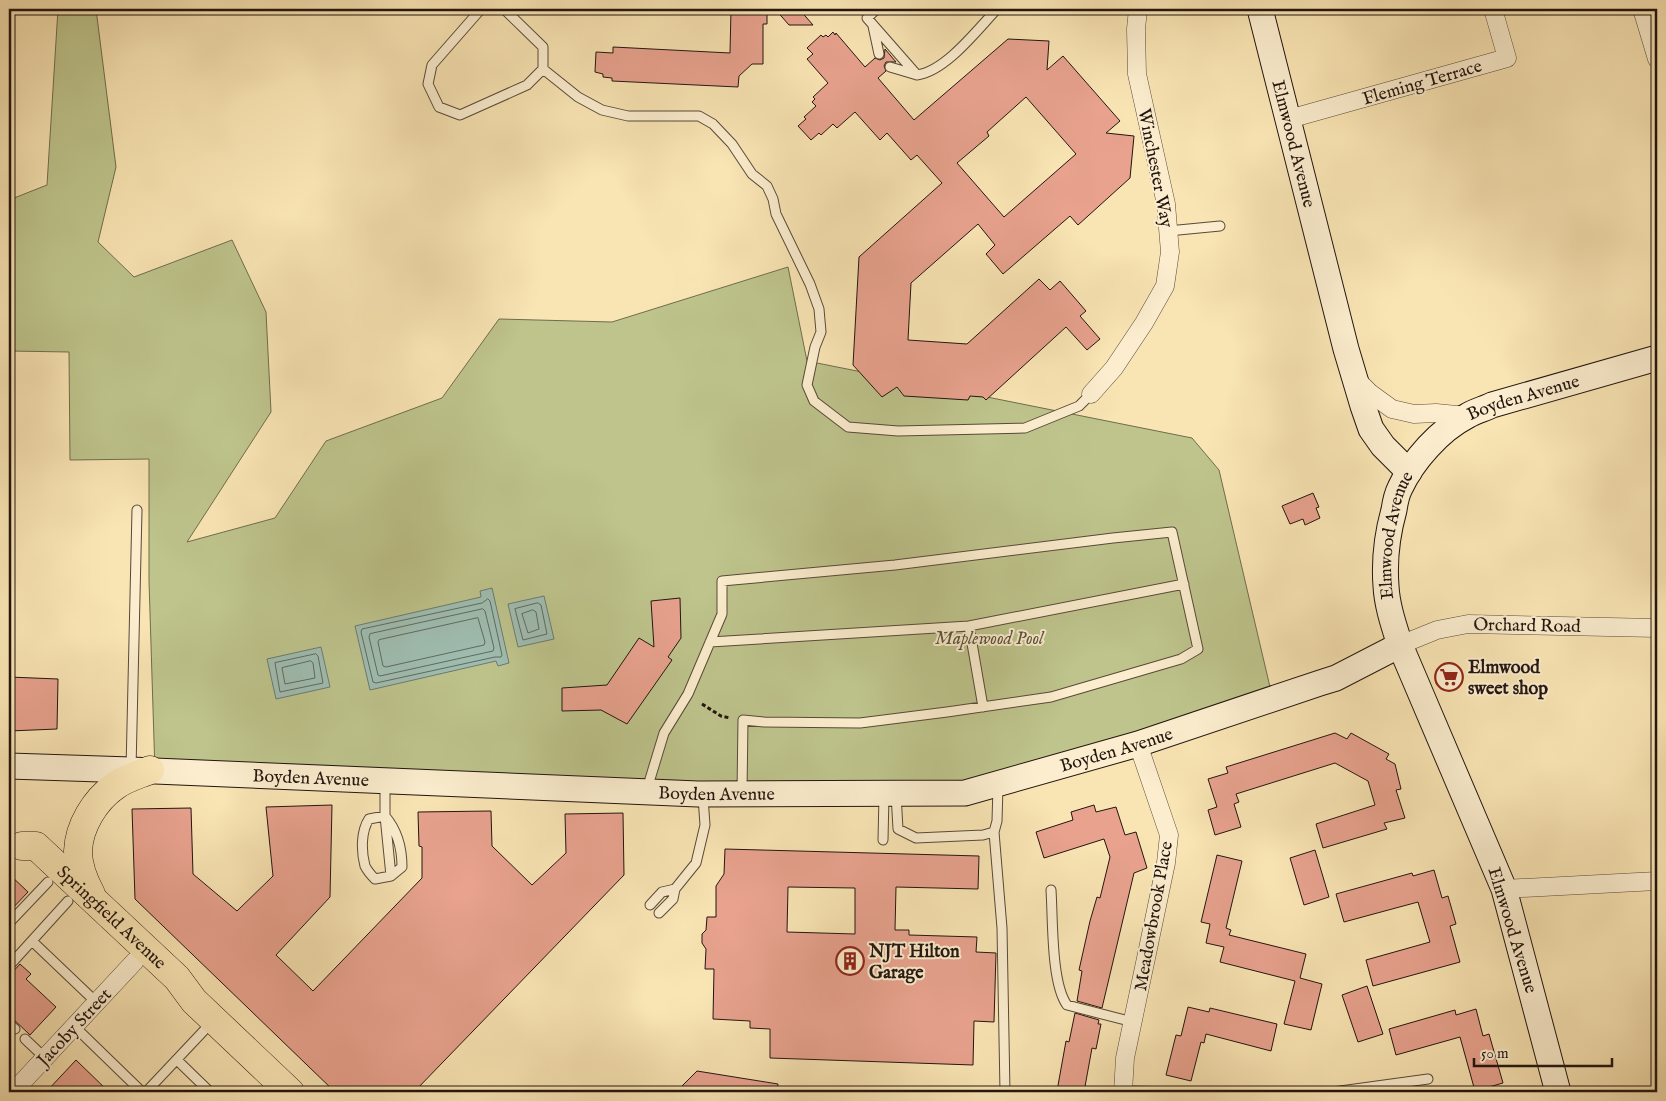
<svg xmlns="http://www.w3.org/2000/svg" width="1666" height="1101" font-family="'IM FELL English',serif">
<rect width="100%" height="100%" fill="#f9e4b3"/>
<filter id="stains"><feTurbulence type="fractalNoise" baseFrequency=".004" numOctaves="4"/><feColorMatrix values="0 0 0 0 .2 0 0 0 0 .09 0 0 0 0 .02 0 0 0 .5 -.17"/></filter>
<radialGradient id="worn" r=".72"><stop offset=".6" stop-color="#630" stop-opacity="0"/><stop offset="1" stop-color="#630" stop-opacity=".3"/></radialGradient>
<path fill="#bec48c" stroke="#706c4e" d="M 58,9 L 96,9 L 116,167 L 98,242 L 134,277 L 232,240 L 266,312 L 271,412 L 187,542 L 275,518 L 326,441 L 442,398 L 499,319 L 612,322 L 788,267 L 807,361 L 1192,438 L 1219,470 L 1274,704 L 1011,782 L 691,786 L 155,772 L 149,581 L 149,459 L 70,460 L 69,352 L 9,351 L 9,200 L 47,185 Z"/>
<path fill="#9fbeb2" stroke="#6d7a71" d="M 492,588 L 509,663 L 498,666 L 496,661 L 370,690 L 355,626 L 481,597 L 480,591 Z
M 544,596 L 554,639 L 518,647 L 508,604 Z
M 321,647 L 330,687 L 276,699 L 267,659 Z"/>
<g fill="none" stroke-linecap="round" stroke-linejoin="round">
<path stroke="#606a61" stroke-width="1" d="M 488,599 L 490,601 L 502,655 L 501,657 L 495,657 L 376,683 L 373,682 L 361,632 L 362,629 L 482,603 Z
M 538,603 L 541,605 L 547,634 L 523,640 L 515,609 Z
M 483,609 L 485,611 L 494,648 L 493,651 L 380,676 L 378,675 L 369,637 L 370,634 Z
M 533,610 L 536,612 L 539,629 L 528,633 L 522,614 Z
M 478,618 L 485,642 L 484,645 L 386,667 L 383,666 L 378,642 L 379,640 Z
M 316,654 L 318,656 L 323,683 L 280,692 L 275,663 Z
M 311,661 L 313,663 L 315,678 L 285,684 L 282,668 Z"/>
</g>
<path fill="#e8a28e" stroke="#221510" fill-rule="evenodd" d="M 731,9 L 767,9 L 767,24 L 763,24 L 763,64 L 752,64 L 739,76 L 738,87 L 612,81 L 612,78 L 603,77 L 603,74 L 595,72 L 596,52 L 613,53 L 613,47 L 730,53 Z
M 775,9 L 799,9 L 813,25 L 789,25 Z
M 833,32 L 835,35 L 836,33 L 865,67 L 875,58 L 880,60 L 884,58 L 885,49 L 896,62 L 886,62 L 884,66 L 886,71 L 878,78 L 914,120 L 1008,39 L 1049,41 L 1047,70 L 1063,56 L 1120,121 L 1106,133 L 1134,136 L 1130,178 L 1078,225 L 1070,216 L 1003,274 L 986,254 L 995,245 L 978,224 L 911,283 L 908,340 L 967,344 L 1039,279 L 1050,290 L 1060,281 L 1086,311 L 1080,316 L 1100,339 L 1087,350 L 1066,327 L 986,400 L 983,397 L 970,396 L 968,400 L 904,396 L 897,387 L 882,397 L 853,365 L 859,257 L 942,183 L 917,155 L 911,160 L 887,133 L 880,140 L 855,112 L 837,128 L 833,124 L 821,135 L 819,133 L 811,140 L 798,126 L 806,119 L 804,117 L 816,106 L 812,102 L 815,99 L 813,97 L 828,83 L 807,59 L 813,54 L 807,48 L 821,35 L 823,37 L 826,35 L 828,37 ZM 1026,97 L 1076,154 L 1004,217 L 957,163 L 989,136 L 987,132 Z
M 1313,493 L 1319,507 L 1316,508 L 1320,518 L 1305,525 L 1303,519 L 1290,524 L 1282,506 Z
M 680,598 L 681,638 L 668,657 L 672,660 L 627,724 L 601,710 L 562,711 L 562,688 L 607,685 L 639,638 L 654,647 L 651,601 Z
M 9,677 L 58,679 L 57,729 L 9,731 Z
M 1335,733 L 1347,739 L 1351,733 L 1389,754 L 1386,759 L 1395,764 L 1401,789 L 1396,790 L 1405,818 L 1384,823 L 1387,829 L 1323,848 L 1316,824 L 1375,805 L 1368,781 L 1335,763 L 1236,794 L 1239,802 L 1234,804 L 1241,827 L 1215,835 L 1208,810 L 1217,807 L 1208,779 L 1228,773 L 1226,767 Z
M 332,805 L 330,897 L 276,955 L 313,991 L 422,878 L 422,847 L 419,846 L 418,812 L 491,811 L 492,846 L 532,885 L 566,853 L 565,814 L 623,813 L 624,875 L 414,1092 L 335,1092 L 135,899 L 132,809 L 191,808 L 193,874 L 237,911 L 273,876 L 266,807 Z
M 1094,805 L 1096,812 L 1116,807 L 1125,835 L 1136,832 L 1147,868 L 1134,873 L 1102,1008 L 1077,1001 L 1082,971 L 1079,970 L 1090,921 L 1097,897 L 1100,898 L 1110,857 L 1104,839 L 1044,858 L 1036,832 L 1073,820 L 1071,812 Z
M 725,849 L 979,856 L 978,889 L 896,887 L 895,930 L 909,930 L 909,935 L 977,937 L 976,952 L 996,953 L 994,1022 L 974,1021 L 973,1065 L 770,1058 L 770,1029 L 750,1028 L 750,1021 L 713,1019 L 714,969 L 705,969 L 706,949 L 702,943 L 702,934 L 706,930 L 707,917 L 716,917 L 716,886 L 724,874 ZM 788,887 L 855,888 L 855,934 L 787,932 Z
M 1315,850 L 1329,897 L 1304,905 L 1290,858 Z
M 1217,855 L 1242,861 L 1226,928 L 1231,930 L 1229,935 L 1306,954 L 1300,978 L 1322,984 L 1311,1030 L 1284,1024 L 1295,981 L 1220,962 L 1224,947 L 1206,943 L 1210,924 L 1201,922 Z
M 1434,870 L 1442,898 L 1448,896 L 1456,924 L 1450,926 L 1460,962 L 1373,986 L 1366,960 L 1430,942 L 1418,902 L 1344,922 L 1336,894 L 1412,873 L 1413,876 Z
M 9,874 L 28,892 L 9,912 Z
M 20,964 L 31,974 L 26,979 L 56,1007 L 30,1035 L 9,1015 L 9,976 Z
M 1367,986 L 1383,1034 L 1358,1042 L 1342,995 Z
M 1188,1007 L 1209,1012 L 1210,1008 L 1277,1024 L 1271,1051 L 1206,1034 L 1204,1043 L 1201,1042 L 1191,1081 L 1166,1075 L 1176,1035 L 1181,1036 Z
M 1476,1009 L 1483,1036 L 1489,1034 L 1503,1083 L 1475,1091 L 1460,1037 L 1396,1055 L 1389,1029 L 1455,1010 L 1456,1015 Z
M 1075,1013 L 1099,1020 L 1098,1024 L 1101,1024 L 1096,1049 L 1092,1048 L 1084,1092 L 1064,1092 L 1057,1091 L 1066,1041 L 1069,1042 Z
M 76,1060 L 109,1092 L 46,1092 Z
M 697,1071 L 778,1084 L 777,1092 L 676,1092 Z"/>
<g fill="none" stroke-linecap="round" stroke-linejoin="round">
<defs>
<path id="lane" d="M 481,9 L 432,65 L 428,84 L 439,107 L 460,115 L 527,85 L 543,69 L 543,47 L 504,9
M 877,9 L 867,18 L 917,75 C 946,71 977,30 997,9
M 873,26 L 879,54
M 890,67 L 917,75
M 543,69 L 578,97 L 602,110 L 628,116 L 699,116 L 713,124 L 732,144 L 752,174 L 767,186 L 773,199 L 776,214 L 810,284 L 819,309 L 821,332 L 815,347 L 807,385 L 814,401 L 848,427 L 898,431 L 1025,428 L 1079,406 L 1091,394
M 1168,231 L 1220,226
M 710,642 L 969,626
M 983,707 L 969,626 L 1184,584
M 131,769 L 137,510
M 385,781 L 385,816 L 391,876
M 647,789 L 664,733 L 688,694 L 722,614 L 722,581 L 895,565 L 1113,538 L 1172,532 L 1198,649 L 1181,659 L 1051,697 L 947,712 L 860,723 L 764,722 L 743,720 L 742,792
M 896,794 L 898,829 L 916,838 L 983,835 L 994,832 L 997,821 L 998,786
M 385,816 C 397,830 402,848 402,867 L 391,876 L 375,879 C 371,875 367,870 365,866 C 361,851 361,831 369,819 Z
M 994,832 L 1002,928 L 1005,1092
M 883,840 L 884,796
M 1051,890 C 1053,919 1051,983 1067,1005 L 1133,1022
M 650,905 L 662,892 L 675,889
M 659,913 L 673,899 L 675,889 L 696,863 L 705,825 L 703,797
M 9,923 L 48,882
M 32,941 L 96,1002
M 9,966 L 68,901
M 9,1024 L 15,1029
M 74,1026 L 142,1092
M 25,1039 L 45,1058
M 177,1060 L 210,1092
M 1124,1091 L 1183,1092
M 146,1092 L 212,1022
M 1333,1092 L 1428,1079"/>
<path id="street" d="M 1642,9 L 1657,59
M 1289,119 L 1507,58 L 1493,9
M 1356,379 L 1370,393 L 1392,409 L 1414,414 L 1436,413 L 1467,416
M 1091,394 L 1114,368 L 1144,323 L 1165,286 L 1170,252 L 1166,204 L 1137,74 L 1136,29 L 1138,9
M 1400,645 L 1437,630 L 1468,624 L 1657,628
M 1504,889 L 1657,881
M 13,1092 L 135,961
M 1123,1092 L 1125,1058 L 1166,863 L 1169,835 L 1138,744"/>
<g id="secondary">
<path id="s1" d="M 1260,9 L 1346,349 L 1363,406 L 1371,429 L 1383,446 L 1409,472"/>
<path id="s2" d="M 9,766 L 131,770 L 698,794 L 965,793 L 1138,744 L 1320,683 L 1336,678 L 1400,645"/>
<path id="s3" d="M 1558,1092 L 1504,889 L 1400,645 C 1394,626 1387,606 1386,586 C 1384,560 1387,535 1394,510 C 1395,503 1397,494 1400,488 C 1413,460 1440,430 1467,416 C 1475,411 1484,409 1492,405 L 1657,358"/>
</g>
<g id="primary">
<path id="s4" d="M 22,846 L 36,846 L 177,978 L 194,1001 L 290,1092"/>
<path d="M 91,894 C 84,881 78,866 78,851 C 79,826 95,800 115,786 C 126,778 138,775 150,770"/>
</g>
</defs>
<use href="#lane" stroke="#584939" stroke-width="11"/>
<use href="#street" stroke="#584939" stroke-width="19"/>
<use href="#secondary" stroke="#221510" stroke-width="27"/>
<use href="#primary" stroke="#221510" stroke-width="29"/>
<path stroke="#221510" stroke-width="3" stroke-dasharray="4 2.5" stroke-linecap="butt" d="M 702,704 L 721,716 L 730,718"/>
<use href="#lane" stroke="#fbedce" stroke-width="9"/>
<use href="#street" stroke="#fbedce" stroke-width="18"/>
<use href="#secondary" stroke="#fbedce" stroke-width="25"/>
<use href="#primary" stroke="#f9e4b3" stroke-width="28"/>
</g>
<defs>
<symbol id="supermarket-ring" viewBox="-11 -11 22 22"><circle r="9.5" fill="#fbedce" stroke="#8f2418" stroke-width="1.5"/><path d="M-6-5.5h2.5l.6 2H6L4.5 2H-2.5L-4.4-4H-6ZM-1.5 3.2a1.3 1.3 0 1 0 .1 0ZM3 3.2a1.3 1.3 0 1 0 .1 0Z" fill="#8f2418"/></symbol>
<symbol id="building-ring" viewBox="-11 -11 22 22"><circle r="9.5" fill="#fbedce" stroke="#8f2418" stroke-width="1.5"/><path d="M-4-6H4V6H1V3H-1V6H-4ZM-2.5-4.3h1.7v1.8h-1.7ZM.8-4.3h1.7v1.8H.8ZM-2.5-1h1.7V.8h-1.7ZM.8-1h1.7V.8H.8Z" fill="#8f2418"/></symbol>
</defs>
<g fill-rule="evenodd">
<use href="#supermarket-ring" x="1433" y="661" width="32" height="32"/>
<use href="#building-ring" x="834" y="945" width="32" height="32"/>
</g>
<g text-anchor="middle" stroke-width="4" stroke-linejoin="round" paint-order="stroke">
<g font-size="18" fill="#221510" stroke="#fbedce">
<text transform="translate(1422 82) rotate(-16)" y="6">Fleming Terrace</text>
<text dy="6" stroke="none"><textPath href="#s1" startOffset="139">Elmwood Avenue</textPath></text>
<text transform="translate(1156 168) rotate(79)" y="6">Winchester Way</text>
<text dy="6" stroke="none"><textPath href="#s3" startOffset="795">Boyden Avenue</textPath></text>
<text dy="6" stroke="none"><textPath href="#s3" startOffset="588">Elmwood Avenue</textPath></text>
<text transform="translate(1527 625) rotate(1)" y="6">Orchard Road</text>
<text dy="6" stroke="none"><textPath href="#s2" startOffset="1114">Boyden Avenue</textPath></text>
<text dy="6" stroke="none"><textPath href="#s2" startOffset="302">Boyden Avenue</textPath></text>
<text dy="6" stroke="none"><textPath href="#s2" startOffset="708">Boyden Avenue</textPath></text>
<text transform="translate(1153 916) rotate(-80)" y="6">Meadowbrook Place</text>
<text dy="6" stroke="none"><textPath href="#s4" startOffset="118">Springfield Avenue</textPath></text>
<text transform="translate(1513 930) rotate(73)" y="6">Elmwood Avenue</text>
<text transform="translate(74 1027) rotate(-47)" y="6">Jacoby Street</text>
</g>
<g font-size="18" font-style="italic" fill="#59523b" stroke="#fbedce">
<text x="989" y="644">Maplewood Pool</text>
</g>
<g font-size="18" font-weight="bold" fill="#221510" stroke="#fbedce" text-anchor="start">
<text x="1468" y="673">Elmwood<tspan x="1468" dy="21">sweet shop</tspan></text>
<text x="869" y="957">NJT Hilton<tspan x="869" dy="21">Garage</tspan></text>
</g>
</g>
<rect width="1666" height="1101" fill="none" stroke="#f9e4b3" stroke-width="30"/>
<rect x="10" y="10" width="1646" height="1081" fill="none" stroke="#221510" stroke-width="2.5"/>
<rect x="15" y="15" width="1636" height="1071" fill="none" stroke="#221510"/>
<path d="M1474 1058v8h138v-8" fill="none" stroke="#221510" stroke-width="2.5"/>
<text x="1481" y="1058" font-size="15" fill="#221510" stroke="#fbedce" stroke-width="4" paint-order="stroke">50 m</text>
<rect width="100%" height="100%" filter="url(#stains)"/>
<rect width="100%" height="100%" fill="url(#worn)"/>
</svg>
